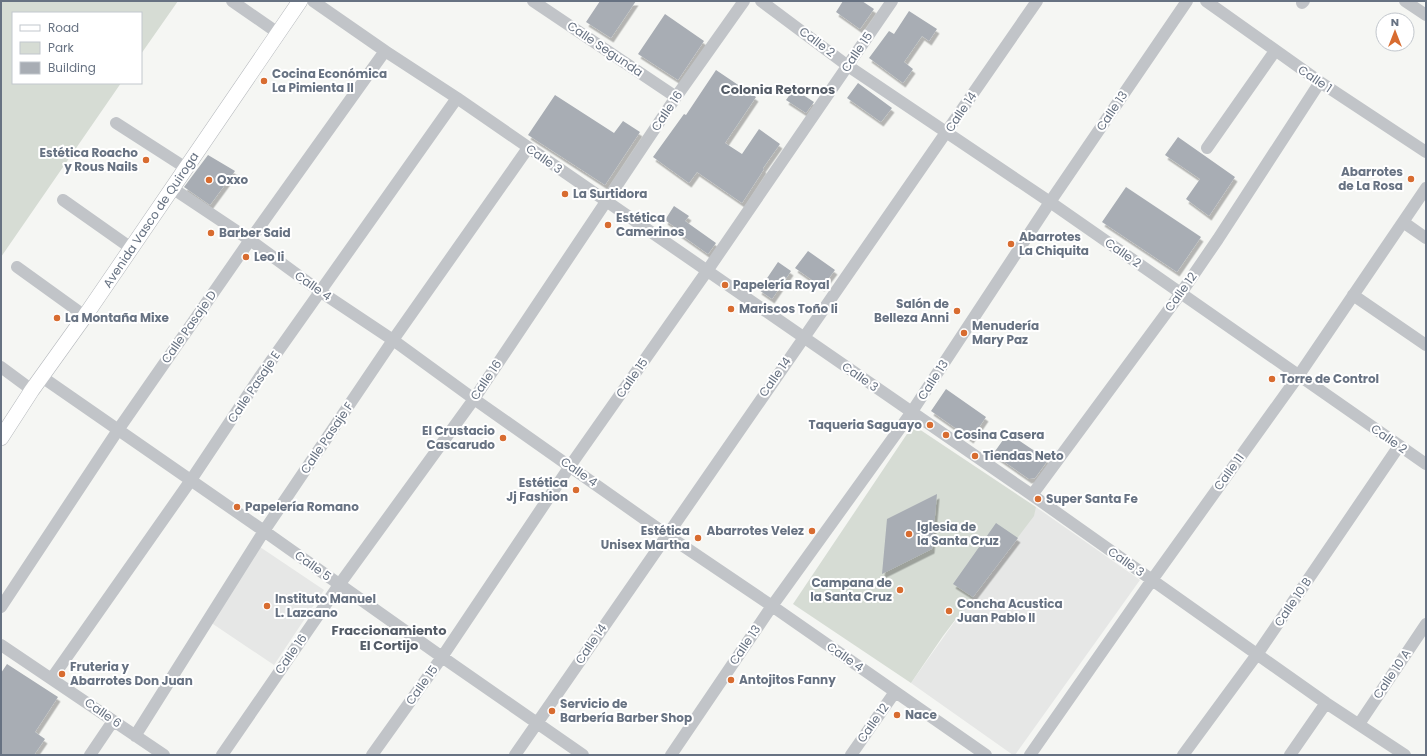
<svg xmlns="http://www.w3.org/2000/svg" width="1427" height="756" font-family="Poppins,sans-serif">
<defs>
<filter id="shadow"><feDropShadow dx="2.5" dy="4.5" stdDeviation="0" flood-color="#0004"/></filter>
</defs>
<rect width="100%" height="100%" fill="#f5f6f3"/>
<path fill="#e6e7e6" d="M 1036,507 L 1140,580 L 1015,755 L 1013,755 L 911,683 Z
M 260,547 L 324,590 L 274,665 L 210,622 Z"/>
<path fill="#d6dcd4" d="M 1,1 L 178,1 L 141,54 L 141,13 L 13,13 L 13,83 L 121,83 L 1,257 Z
M 913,425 L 1036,507 L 1034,516 L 943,636 L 911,683 L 793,604 Z"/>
<path fill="#a8adb4" filter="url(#shadow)" d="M 600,1 L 636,1 L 611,38 L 586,22 Z
M 843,1 L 862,1 L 874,9 L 860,29 L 836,12 Z
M 909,11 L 937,29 L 929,41 L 922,36 L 904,62 L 913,69 L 903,83 L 869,58 L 889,31 L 894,34 Z
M 665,14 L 704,41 L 678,80 L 638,54 Z
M 716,70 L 756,97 L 725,143 L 742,154 L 759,129 L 780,144 L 763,168 L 764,169 L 742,203 L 697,172 L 689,183 L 653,157 L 684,114 L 686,115 Z
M 858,83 L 892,108 L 881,122 L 847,98 Z
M 794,89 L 814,102 L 806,113 L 786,100 Z
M 555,95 L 614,133 L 623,121 L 640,132 L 605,185 L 528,135 Z
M 1178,137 L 1235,177 L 1209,216 L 1186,199 L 1200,179 L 1165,155 Z
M 208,155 L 235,171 L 210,205 L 184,187 Z
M 1126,187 L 1201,237 L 1177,272 L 1102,222 Z
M 674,206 L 689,216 L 685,221 L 716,243 L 708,254 L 677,232 L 679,230 L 665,220 Z
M 808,251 L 835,270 L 822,287 L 795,268 Z
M 778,262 L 791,271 L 772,299 L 759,290 Z
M 946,389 L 986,417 L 971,439 L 931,411 Z
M 1008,433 L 1048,460 L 1035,478 L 1029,479 L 993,454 Z
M 937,494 L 932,549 L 882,574 L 887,519 Z
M 996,523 L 1018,538 L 973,597 L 953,584 Z
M 7,664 L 58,697 L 35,732 L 45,739 L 34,755 L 1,755 L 1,673 Z"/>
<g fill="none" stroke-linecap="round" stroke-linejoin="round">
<defs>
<path id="major" d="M 1,438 L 32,390 L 85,316 L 300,1"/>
</defs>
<use href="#major" stroke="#b5b8bc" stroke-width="16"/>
<path stroke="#c1c4c8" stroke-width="12" d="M 232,1 L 278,33
M 313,1 L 385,51 L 457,98 L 1032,495 L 1326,703 L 1405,755
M 533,1 L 676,97
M 761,1 L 848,66 L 1050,202 L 1426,464
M 1206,1 L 1320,82 L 1426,152
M 1405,1 L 1426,15
M 1302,3 L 1304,1
M 116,123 L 186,168
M 1207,148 L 1275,51
M 172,188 L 250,240 L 321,292 L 393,340 L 474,399 L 667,535 L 772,606 L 986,755
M 63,200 L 131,248
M 1403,222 L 1426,238
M 17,267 L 85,316
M 1353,295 L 1426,345
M 1,367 L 32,390
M 42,377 L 264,531 L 442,657 L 583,755
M 1032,495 L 1181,293 L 1218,239 L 1320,82
M 1,607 L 118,430 L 250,240 L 385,51
M 1,645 L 164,755
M 52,678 L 191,480 L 259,378 L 457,98
M 1359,724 L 1426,624
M 135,736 L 264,531 L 393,340 L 528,148
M 90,755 L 113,721
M 222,755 L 339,585 L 474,399 L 676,97 L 744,1
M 372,755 L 442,657 L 570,466 L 707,271 L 892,1
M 515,755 L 1037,1
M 671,755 L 772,606 L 911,413 L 1050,202 L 1187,1
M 851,755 L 895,692
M 1030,755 L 1152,580 L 1299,375 L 1426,188
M 1183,755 L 1258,653 L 1399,446
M 1290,755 L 1326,703"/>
<use href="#major" stroke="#fff" stroke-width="15"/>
</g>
<g fill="#d86c30" stroke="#fff" stroke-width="1.5">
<circle cx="264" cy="81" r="4"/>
<circle cx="146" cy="160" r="4"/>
<circle cx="1411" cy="179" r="4"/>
<circle cx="209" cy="180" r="4"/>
<circle cx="565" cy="194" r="4"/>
<circle cx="608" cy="225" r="4"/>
<circle cx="211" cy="233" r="4"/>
<circle cx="1011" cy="244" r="4"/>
<circle cx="246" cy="257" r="4"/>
<circle cx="725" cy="285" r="4"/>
<circle cx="731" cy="309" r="4"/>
<circle cx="957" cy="311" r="4"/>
<circle cx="57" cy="318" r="4"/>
<circle cx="964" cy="333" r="4"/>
<circle cx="1272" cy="379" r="4"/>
<circle cx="930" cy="425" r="4"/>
<circle cx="946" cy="435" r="4"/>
<circle cx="503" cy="438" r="4"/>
<circle cx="975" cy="456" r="4"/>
<circle cx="576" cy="490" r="4"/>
<circle cx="1038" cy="499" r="4"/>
<circle cx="237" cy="507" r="4"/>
<circle cx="812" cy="531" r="4"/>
<circle cx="909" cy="534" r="4"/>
<circle cx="698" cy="538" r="4"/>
<circle cx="900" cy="590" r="4"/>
<circle cx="267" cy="606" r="4"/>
<circle cx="949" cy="611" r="4"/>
<circle cx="62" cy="674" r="4"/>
<circle cx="731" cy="680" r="4"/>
<circle cx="552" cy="711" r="4"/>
<circle cx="897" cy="715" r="4"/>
</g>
<g text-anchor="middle" stroke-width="4" stroke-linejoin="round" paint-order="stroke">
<g font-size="12" fill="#677282" stroke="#fff">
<text transform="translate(817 42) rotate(37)" y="4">Calle 2</text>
<text transform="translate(605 49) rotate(34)" y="4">Calle Segunda</text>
<text transform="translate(857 52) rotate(-56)" y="4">Calle 15</text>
<text transform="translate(1315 79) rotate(34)" y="4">Calle 1</text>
<text transform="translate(667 111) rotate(-56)" y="4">Calle 16</text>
<text transform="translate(1112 111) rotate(-56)" y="4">Calle 13</text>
<text transform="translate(961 112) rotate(-56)" y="4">Calle 14</text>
<text transform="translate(544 159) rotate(35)" y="4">Calle 3</text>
<text transform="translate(151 220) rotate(-56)" y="4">Avenida Vasco de Quiroga</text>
<text transform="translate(1123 253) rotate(35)" y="4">Calle 2</text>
<text transform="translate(313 286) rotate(35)" y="4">Calle 4</text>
<text transform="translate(1181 292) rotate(-54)" y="4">Calle 12</text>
<text transform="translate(189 327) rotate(-55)" y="4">Calle Pasaje D</text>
<text transform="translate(775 377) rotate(-55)" y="4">Calle 14</text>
<text transform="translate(860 377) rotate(35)" y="4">Calle 3</text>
<text transform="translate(632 378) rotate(-55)" y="4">Calle 15</text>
<text transform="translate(486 380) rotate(-56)" y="4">Calle 16</text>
<text transform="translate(933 380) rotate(-57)" y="4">Calle 13</text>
<text transform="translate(254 387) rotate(-56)" y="4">Calle Pasaje E</text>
<text transform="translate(327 438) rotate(-56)" y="4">Calle Pasaje F</text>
<text transform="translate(1389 439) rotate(35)" y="4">Calle 2</text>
<text transform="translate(579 472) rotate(35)" y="4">Calle 4</text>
<text transform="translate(1229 472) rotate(-54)" y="4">Calle 11</text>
<text transform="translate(1126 562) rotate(35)" y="4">Calle 3</text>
<text transform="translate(313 566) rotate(36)" y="4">Calle 5</text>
<text transform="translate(1293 602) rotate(-56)" y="4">Calle 10 B</text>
<text transform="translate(591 644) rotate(-56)" y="4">Calle 14</text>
<text transform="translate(745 645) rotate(-56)" y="4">Calle 13</text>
<text transform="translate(291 654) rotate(-55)" y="4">Calle 16</text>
<text transform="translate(845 657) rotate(35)" y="4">Calle 4</text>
<text transform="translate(1392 674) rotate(-56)" y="4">Calle 10 A</text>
<text transform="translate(422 685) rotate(-54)" y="4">Calle 15</text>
<text transform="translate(103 713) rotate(35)" y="4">Calle 6</text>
<text transform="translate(873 723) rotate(-55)" y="4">Calle 12</text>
</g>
<g font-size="12" font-weight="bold" fill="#677282" stroke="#fff" text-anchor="start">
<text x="272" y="78">Cocina Económica<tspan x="272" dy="14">La Pimienta II</tspan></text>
<text x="138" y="157" text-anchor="end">Estética Roacho<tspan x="138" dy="14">y Rous Nails</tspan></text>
<text x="1403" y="176" text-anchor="end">Abarrotes<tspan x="1403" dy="14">de La Rosa</tspan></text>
<text x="217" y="184">Oxxo</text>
<text x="573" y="198">La Surtidora</text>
<text x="616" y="222">Estética<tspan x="616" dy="14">Camerinos</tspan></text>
<text x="219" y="237">Barber Said</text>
<text x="1019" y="241">Abarrotes<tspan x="1019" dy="14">La Chiquita</tspan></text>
<text x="254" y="261">Leo Ii</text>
<text x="733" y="289">Papelería Royal</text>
<text x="949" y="308" text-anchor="end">Salón de<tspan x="949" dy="14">Belleza Anni</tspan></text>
<text x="739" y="313">Mariscos Toño Ii</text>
<text x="65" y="322">La Montaña Mixe</text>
<text x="972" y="330">Menudería<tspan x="972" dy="14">Mary Paz</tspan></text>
<text x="1280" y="383">Torre de Control</text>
<text x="922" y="429" text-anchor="end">Taqueria Saguayo</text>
<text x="495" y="435" text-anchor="end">El Crustacio<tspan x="495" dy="14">Cascarudo</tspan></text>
<text x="954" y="439">Cosina Casera</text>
<text x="983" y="460">Tiendas Neto</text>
<text x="568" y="487" text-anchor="end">Estética<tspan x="568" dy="14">Jj Fashion</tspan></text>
<text x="1046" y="503">Super Santa Fe</text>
<text x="245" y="511">Papelería Romano</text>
<text x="917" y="531">Iglesia de<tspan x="917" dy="14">la Santa Cruz</tspan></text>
<text x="690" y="535" text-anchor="end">Estética<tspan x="690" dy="14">Unisex Martha</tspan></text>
<text x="804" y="535" text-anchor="end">Abarrotes Velez</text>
<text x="892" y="587" text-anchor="end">Campana de<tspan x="892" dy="14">la Santa Cruz</tspan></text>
<text x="275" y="603">Instituto Manuel<tspan x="275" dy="14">L. Lazcano</tspan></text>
<text x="957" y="608">Concha Acustica<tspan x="957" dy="14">Juan Pablo II</tspan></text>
<text x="70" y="671">Fruteria y<tspan x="70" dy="14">Abarrotes Don Juan</tspan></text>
<text x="739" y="684">Antojitos Fanny</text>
<text x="560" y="708">Servicio de<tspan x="560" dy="14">Barbería Barber Shop</tspan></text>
<text x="905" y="719">Nace</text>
</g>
<g font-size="13" font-weight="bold" fill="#545c67" stroke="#fff">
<text x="778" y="94">Colonia Retornos</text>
<text x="389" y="635">Fraccionamiento<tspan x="389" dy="15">El Cortijo</tspan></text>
</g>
</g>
<rect width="1427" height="756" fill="none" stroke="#677282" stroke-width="4"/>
<rect x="12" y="12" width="130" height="72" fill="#ffffff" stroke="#c2c7cd"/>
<rect x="20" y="25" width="20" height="6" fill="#ffffff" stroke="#c2c7cd"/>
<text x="48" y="32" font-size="12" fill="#677282">Road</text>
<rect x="20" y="42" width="20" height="12" fill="#d6dcd4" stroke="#c2c7cd"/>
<text x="48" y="52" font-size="12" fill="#677282">Park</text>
<rect x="20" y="62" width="20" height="12" fill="#a8adb4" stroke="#c2c7cd"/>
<text x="48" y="72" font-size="12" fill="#677282">Building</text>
<g transform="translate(1395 32)"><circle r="19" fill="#ffffff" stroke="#c2c7cd"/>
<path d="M0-3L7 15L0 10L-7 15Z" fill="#d86c30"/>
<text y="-6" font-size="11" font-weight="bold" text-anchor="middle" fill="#677282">N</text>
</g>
</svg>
